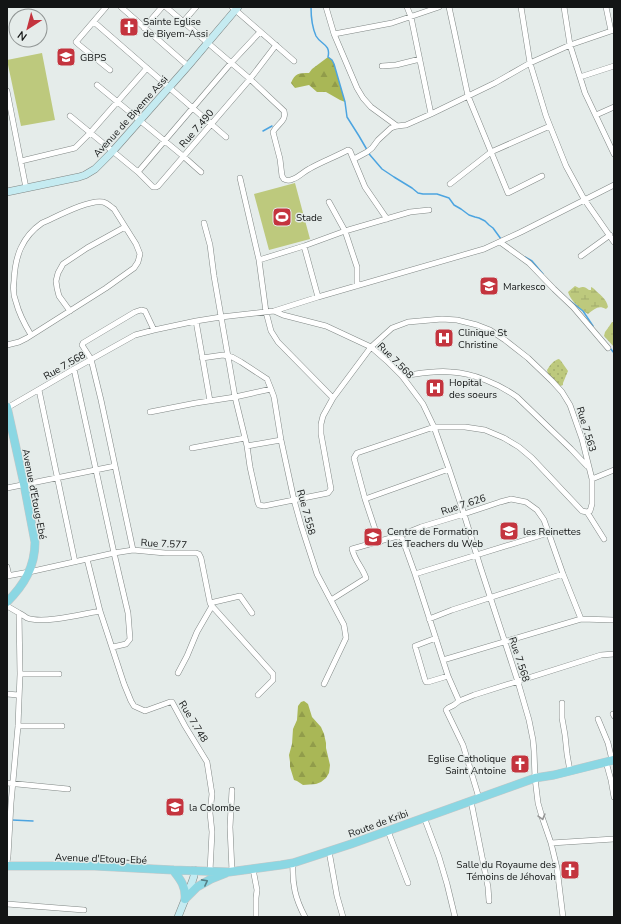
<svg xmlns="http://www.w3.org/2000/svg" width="621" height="924" font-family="'Nunito Sans',sans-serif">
<defs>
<pattern id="grass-dots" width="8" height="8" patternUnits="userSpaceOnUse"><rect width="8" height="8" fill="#bdc97d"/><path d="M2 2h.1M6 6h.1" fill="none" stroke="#a2ac6b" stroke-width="1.8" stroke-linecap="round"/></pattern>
<pattern id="forest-firs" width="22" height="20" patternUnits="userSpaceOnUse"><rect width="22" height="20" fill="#a9b756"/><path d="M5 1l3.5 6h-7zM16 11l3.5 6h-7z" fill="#919c4a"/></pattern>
<pattern id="wetland-marsh" width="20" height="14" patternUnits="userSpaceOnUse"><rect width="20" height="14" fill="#bdc97d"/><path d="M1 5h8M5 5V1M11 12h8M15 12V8" fill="none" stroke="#a2ac6b"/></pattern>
</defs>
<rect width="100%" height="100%" fill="#e5ecea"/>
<path fill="url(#grass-dots)" d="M 559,359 L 561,361 L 568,371 L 563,383 L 563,385 L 560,386 L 548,374 L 547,370 C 550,365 554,360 559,359 Z"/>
<path fill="url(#forest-firs)" d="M 328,57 L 332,60 L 334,64 L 345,102 L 340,100 L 326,92 L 317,92 L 309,85 L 295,88 L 291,83 C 295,73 299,73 309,73 L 312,69 Z
M 304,701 L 308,704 L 312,717 L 321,727 L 324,734 L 326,743 L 326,748 L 330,765 L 329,773 L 326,778 L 321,782 L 316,784 L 303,785 L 297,781 L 294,780 L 290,767 L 290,762 L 289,755 L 292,744 L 293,729 L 297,720 L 298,706 L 301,702 Z"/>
<path fill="url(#wetland-marsh)" d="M 575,286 L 579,288 C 584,286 585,287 589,290 L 591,290 L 591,287 L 593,288 C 599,294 607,299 608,307 L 606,309 C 598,305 595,309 588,314 C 581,310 570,300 568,292 Z
M 612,322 L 614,322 L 614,347 L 604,336 L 605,332 L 608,328 Z"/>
<path fill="#bdc97d" d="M 42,53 L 55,120 L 21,126 L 7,60 Z
M 295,183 L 310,239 L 269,250 L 254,194 Z"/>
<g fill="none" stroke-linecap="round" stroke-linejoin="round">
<path stroke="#4ca4e0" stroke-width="1.5" d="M 311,7 C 311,17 312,27 316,36 C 321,45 331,44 328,57 L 332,60 L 334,64 L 345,102 L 347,117 L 359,136 L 370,155 L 382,169 L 394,177 L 412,188 L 418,193 L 423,194 L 437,194 L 449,198 L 454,205 L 461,209 L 469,215 L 475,217 L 479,218 L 485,221 L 489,225 L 493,228 L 501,239
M 263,131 L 272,126
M 525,257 L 532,261 L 543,274
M 569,300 L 583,311 L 593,326
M 610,348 L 614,353
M 12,820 L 33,821"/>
<defs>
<path id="minor" d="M 106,7 L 76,42 L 78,44 L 110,70
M 121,7 L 188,66
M 232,7 L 294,61
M 326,7 L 334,34 L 357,88 L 363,98 L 371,107 L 397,126
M 407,7 L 411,17 L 431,114
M 449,7 L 454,30 L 468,96 L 508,193 L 542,176
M 521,7 L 530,63 L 546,116 L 566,166 L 584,199 L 614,242
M 564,7 L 570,45 L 585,93 L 614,154
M 606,7 L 611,31
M 94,22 L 226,137
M 183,22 L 196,7
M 144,28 L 162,7
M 334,34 L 392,23 L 439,7
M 276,45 L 250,79 L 284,111 C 287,121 277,124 273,132 L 280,159 L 282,176 L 284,179 C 287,181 289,181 293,179 C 299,177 303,172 309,169 C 321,162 335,157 348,150 L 350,151 L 365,187 L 387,219
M 382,66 L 396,65 L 420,59
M 580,77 L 614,66
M 97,85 L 183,156 L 201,172
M 7,91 L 26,188
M 596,115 L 614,107
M 70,116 L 138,172 L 153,187 L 156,187 L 158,186 L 250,79 L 166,7
M 354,159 L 367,152 L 372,148 L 378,140 L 391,128 L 397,126 L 406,125 L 431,114 L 495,83 L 530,63 L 570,45 L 614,30
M 21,161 L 75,148 L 90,133 L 147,68
M 138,172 L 231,63 L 260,32
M 240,178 L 259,260 L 266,312 L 271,331 L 278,342 L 333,398
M 450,184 L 491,152 L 550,126
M 329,202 L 345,231 L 357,267 L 357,286
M 204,223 L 210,245 L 214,276 L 235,397 L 247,446 L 250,467 L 258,503 L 259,505 L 264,506 L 328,493 L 331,489 L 321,434 L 321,424 L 323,416 L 333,398 L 371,347 L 392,328 L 408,322 L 442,319 L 457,320 L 477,325 L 490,330 L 505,340 L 528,358 L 552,381 L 562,392 L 570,405 L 582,439 L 592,479 L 592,504 L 590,511 L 587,512 L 582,511 L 532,458 L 519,447 L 504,438 L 485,430 L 465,427 L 434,427 L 357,453 L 354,458 L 365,499 L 379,541
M 500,242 L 529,263 L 554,289 L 573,307 L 608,348
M 304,246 L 318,297
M 581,256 L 610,235
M 259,260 L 304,246 L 345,231 L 410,212 L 429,210
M 70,311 L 59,296 L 57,288 L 56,281 L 58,273 L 63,264 L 87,248 L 125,227
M 274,311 L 318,297 L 484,249 L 521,232 L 614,185
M 196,321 L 210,401
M 7,345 L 19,342 L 27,338 L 106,288 L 134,268 L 138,262 L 140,254 L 136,244 L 114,209 C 110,206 107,203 103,202 C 89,199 56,217 42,223 C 22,237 15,256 14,281 C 13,288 13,295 16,302 C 19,314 25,325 31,335
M 202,358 L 223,355 L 232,357 L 241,362 L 267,379 L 271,389 L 274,397 L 281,440 L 294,500 L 301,525 L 317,574 L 344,625 L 346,638 L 325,682 L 324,684
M 74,369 L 114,553 L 128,613 L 130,639 L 126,644 L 113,647
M 402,376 C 418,374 435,370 451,372 C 473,373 499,384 517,397 L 571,449 L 587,466
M 39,390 L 75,562
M 7,408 L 74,369 L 135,335 L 154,330 L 196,321 L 221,317 L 274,311 L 283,315 L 326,326 L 371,347 L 387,361 L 402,376 L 423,404 L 434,427 L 449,469 L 464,514 L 480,566 L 518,682 L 529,720 L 533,740 L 534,751 L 535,778 L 538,803 L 542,817 L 551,843 L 614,839
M 150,412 L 196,403 L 235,397 L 271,389
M 247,446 L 281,440
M 192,448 L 245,438
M 592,479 L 614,470
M 7,488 L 115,466
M 365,499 L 449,469
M 587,512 L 604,539
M 401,535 L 415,574 L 448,676 L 459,701
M 133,550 L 101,400 L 91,359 L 82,345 L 83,343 L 135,312 L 141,310 L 145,311 L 154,330
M 87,559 L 100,611 L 124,684 L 131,701 L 134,706 L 145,711 L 170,702 L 172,702 L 185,726 L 207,762 L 212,794 L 210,813 L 212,832 L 210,871
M 7,567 L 9,576
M 415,574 L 548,533
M 7,576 L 29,572 L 114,553 L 133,550 L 165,553 L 196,553 L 199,554 L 201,558 L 210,603 L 212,606 L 273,674 L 273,680 L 258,695
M 331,600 L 366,578 C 362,567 355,561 352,549 L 401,535 L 421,527 L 464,514 L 500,502 L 511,499 L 526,502 L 537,510 L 544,520 L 563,574 L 581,619
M 210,603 L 240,596 L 252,613
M 7,606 L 19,613 L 20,674 L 18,726 L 11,803 L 8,856 L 7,862
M 19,613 C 21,614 24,616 27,618 C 44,624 82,614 100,611
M 429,619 L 452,610 L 563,574
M 436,638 L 415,646 L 425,680 L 426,682 L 428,682 L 448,676
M 443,660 L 581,619 L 614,620
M 178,673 L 187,656 L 197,632 L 212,606
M 20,674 L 59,674
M 7,694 L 18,695
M 562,703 L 562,718 L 565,735 L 567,754 L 570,771
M 613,714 L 614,716
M 598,719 L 608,743 L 612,760
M 18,726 L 62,726
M 606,762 L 611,780 L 614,797
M 7,783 L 68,789
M 479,798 L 463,745 L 447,712 L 446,710 L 448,708 L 454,705 L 459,701 L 474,695 L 601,655 L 614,654
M 471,801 L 488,887 L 489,901
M 424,817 L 439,857 L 447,884 L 455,917
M 388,831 L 408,883
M 551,843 L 557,868 L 563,917
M 329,851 L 337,896 L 343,917
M 293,863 C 292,884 295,898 305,917
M 253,869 L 257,890 L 256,898 L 256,917
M 232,871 L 230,827 L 232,790
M 7,904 L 84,910"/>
<path id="secondary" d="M 7,192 L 79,177 L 85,175 L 95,169 L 112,152 L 188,66 L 238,7
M 178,917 L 192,882 L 194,876 L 194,870"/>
<path id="primary" d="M 7,407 L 24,484 L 35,542 C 35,567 24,585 7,602
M 7,866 L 95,866 L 173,870 L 229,872 L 281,865 L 293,863 L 351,844 L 535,778 L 554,775 L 614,760
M 173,870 C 180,879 186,886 185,899
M 185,899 L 197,887 L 211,879 L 226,873"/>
</defs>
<use href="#minor" stroke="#808785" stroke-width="6"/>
<use href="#secondary" stroke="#808785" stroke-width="8"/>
<use href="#primary" stroke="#c6c7c7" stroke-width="9"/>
<use href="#minor" stroke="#fff" stroke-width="5"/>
<use href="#secondary" stroke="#c5ebf1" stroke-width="7"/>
<use href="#primary" stroke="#8bd7e3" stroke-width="8"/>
</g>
<defs><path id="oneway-chevron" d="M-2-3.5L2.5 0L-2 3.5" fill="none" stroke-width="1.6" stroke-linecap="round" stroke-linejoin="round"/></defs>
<use stroke="#959696" href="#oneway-chevron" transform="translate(542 817) rotate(74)"/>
<use stroke="#558086" href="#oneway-chevron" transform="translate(205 882) rotate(-28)"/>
<defs>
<symbol id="church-square" viewBox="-11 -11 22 22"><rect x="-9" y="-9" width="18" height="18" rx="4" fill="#c4343e" stroke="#e5ecea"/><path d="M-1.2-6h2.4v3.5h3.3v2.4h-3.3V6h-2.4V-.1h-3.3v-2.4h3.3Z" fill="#fff"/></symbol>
<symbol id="school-square" viewBox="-11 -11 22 22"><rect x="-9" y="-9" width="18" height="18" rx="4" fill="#c4343e" stroke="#e5ecea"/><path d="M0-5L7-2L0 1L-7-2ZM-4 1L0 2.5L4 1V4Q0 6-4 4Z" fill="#fff"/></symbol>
<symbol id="stadium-square" viewBox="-11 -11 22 22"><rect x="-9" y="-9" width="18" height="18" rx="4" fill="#c4343e" stroke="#e5ecea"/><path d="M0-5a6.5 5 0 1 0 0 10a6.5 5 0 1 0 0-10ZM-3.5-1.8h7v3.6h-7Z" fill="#fff"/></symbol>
<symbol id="hospital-square" viewBox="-11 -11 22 22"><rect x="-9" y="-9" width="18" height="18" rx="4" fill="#c4343e" stroke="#e5ecea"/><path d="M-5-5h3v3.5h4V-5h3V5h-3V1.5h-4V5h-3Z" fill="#fff"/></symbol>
<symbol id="university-square" viewBox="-11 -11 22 22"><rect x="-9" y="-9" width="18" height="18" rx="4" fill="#c4343e" stroke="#e5ecea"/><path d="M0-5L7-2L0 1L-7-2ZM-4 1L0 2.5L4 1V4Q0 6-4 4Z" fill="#fff"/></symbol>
</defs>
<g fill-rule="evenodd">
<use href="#church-square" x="118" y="16" width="22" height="22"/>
<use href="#school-square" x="55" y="46" width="22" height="22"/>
<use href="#stadium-square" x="271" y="206" width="22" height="22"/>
<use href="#school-square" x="478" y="275" width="22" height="22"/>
<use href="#hospital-square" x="433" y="327" width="22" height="22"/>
<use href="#hospital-square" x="424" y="377" width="22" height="22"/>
<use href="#school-square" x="498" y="520" width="22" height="22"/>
<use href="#university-square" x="362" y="526" width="22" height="22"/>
<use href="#church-square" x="509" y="753" width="22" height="22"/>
<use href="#school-square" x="164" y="796" width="22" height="22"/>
<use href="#church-square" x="559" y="859" width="22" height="22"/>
</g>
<g text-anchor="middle" stroke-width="3" stroke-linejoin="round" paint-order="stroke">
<g font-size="10" fill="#131515" stroke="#e5ecea" text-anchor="start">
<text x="143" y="25">Sainte Eglise<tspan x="143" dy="12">de Biyem-Assi</tspan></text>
<text x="80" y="61">GBPS</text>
<text x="296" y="221">Stade</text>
<text x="503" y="290">Markesco</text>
<text x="458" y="336">Clinique St<tspan x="458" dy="12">Christine</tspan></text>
<text x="449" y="386">Hopital<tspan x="449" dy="12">des soeurs</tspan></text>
<text x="387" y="535">Centre de Formation<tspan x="387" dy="12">Les Teachers du Web</tspan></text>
<text x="523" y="535">les Reinettes</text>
<text x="506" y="762" text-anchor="end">Eglise Catholique<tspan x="506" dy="12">Saint Antoine</tspan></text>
<text x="189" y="811">la Colombe</text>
<text x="556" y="868" text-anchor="end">Salle du Royaume des<tspan x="556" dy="12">Témoins de Jéhovah</tspan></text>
</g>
<g font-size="10" fill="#131515" stroke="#e5ecea">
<text transform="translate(130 116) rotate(-48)" y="4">Avenue de Biyeme Assi</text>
<text transform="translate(196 128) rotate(-49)" y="4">Rue 7.490</text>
<text transform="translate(396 360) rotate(45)" y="4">Rue 7.568</text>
<text transform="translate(64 365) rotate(-30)" y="4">Rue 7.568</text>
<text transform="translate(587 429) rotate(73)" y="4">Rue 7.563</text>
<text transform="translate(35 494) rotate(79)" y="4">Avenue d'Etoug-Ebé</text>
<text transform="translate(463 504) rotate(-18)" y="4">Rue 7.626</text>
<text transform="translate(307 512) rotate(75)" y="4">Rue 7.558</text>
<text transform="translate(164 543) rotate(3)" y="4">Rue 7.577</text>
<text transform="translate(520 659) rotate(72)" y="4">Rue 7.568</text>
<text transform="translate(194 721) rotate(59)" y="4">Rue 7.748</text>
<text transform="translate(378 823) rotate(-20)" y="4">Route de Kribi</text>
<text transform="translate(101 858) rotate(2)" y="4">Avenue d'Etoug-Ebé</text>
</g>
</g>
<rect width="621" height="924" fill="none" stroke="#131515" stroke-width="16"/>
<g transform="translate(28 28) rotate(216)"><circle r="19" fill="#e5ecea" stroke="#919695"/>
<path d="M0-3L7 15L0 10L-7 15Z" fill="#c4343e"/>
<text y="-6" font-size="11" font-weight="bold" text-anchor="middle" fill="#131515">N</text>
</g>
</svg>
